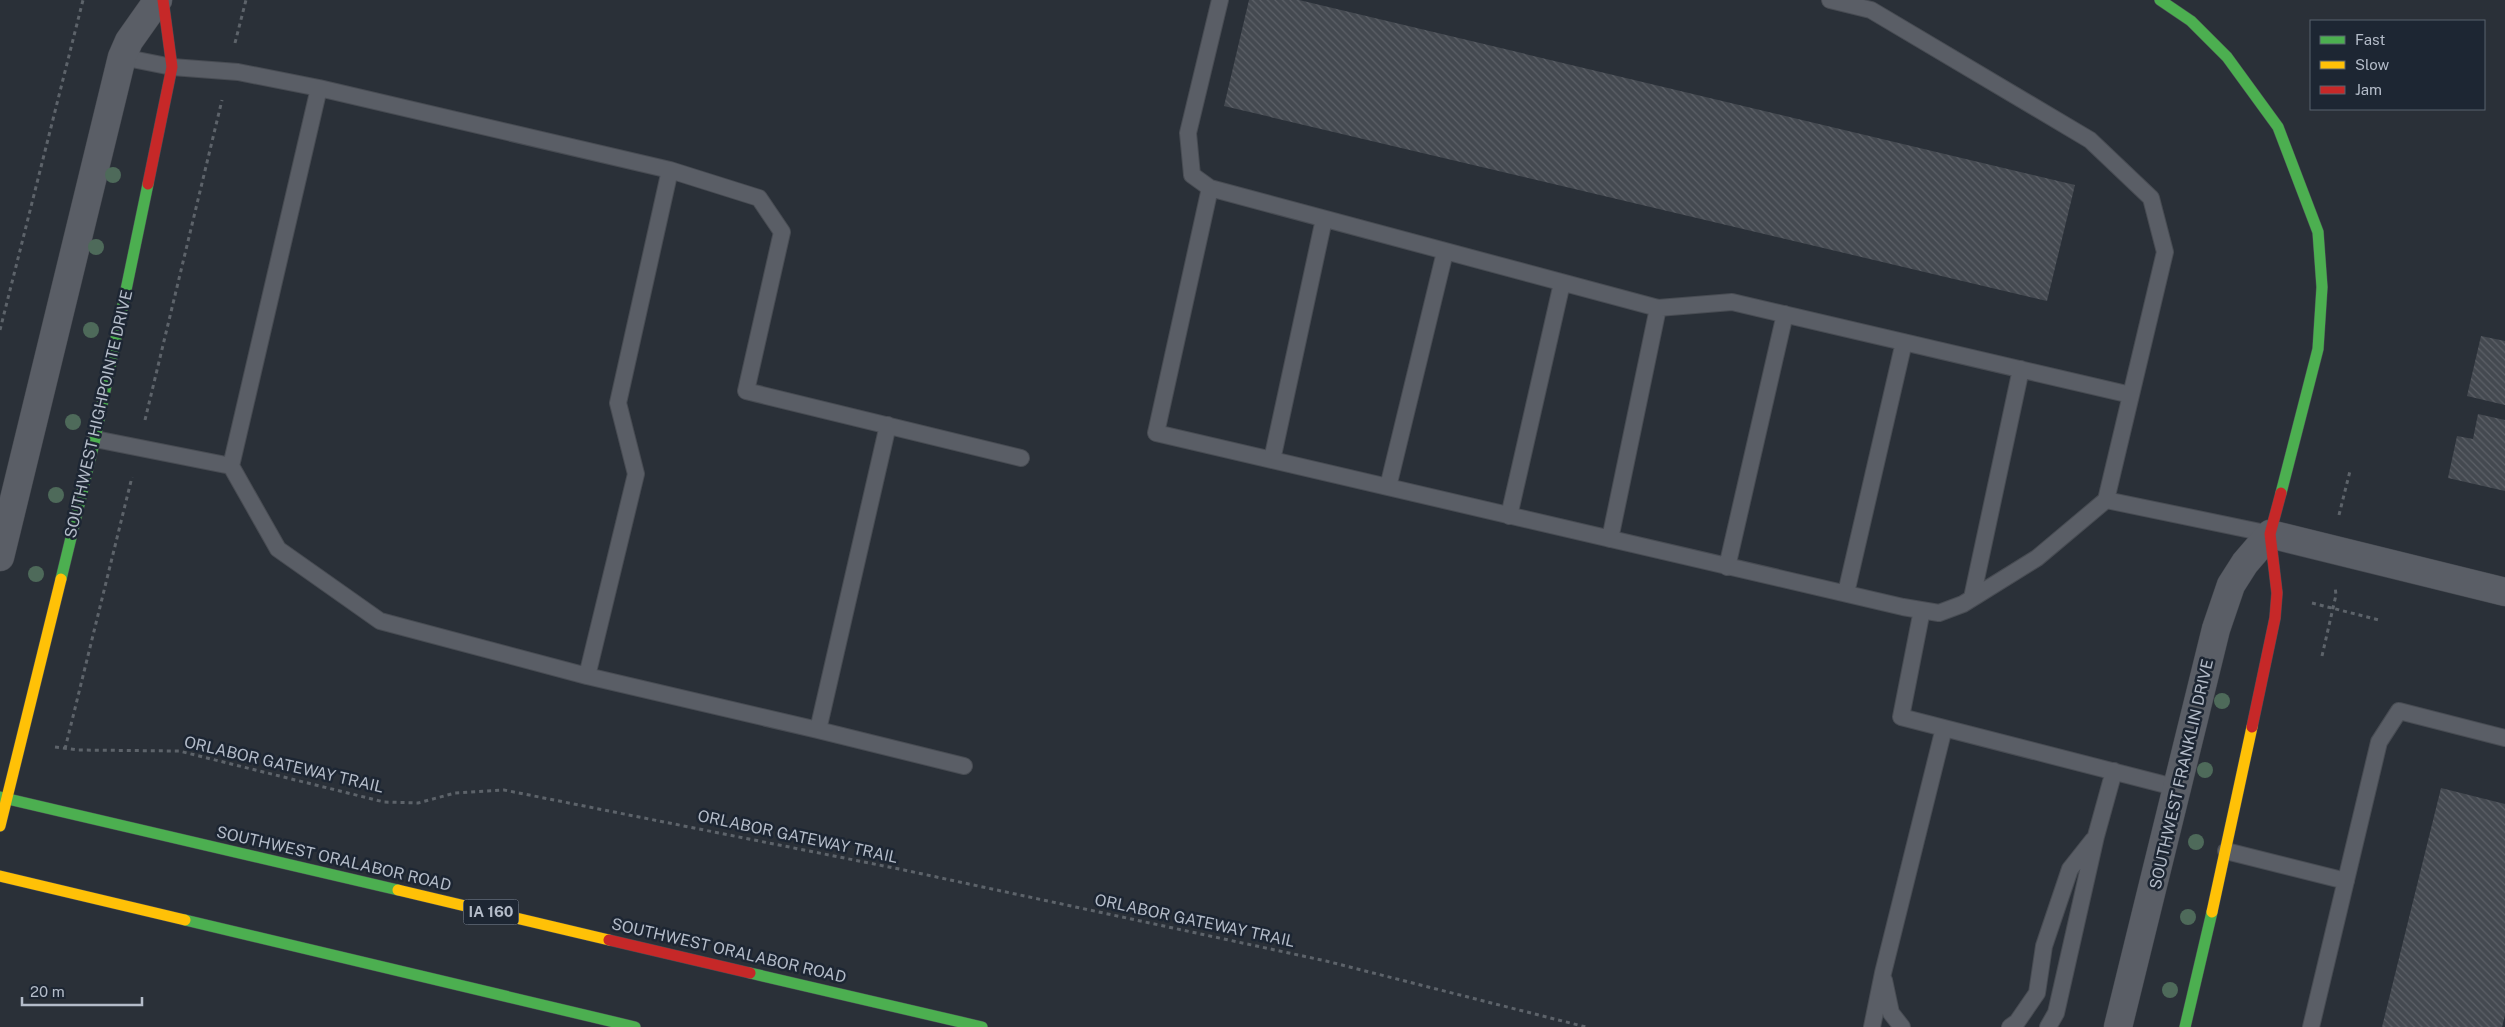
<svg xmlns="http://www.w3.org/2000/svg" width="2505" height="1027" font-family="'Public Sans',sans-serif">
<defs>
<pattern id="building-back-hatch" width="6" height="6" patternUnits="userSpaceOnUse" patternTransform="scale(1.25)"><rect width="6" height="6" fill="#444950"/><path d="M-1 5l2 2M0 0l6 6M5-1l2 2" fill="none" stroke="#5d6168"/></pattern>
</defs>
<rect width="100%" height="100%" fill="#2a3038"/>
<path fill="url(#building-back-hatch)" d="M 1249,0 L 1299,0 L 2075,185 L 2047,301 L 1224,106 Z
M 2481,336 L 2505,341 L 2505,405 L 2467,396 Z
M 2478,414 L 2505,420 L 2505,491 L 2448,478 L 2457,436 L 2473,439 Z
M 2441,788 L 2505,804 L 2505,1015 L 2502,1027 L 2382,1027 Z"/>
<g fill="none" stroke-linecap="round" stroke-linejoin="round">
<defs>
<path id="lane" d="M 1220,0 L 1188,133 L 1192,175 L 1210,188 L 1156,433 L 1903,607 L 1939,613 L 1963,604 L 2037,558 L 2106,500 L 2165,252 L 2151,198 L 2090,140 L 1871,10 L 1830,0
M 122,57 L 172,67 L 238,72 L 319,88 L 670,170 L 759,198 L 782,232 L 746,391 L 1021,458
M 1210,188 L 1658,308 L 1732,302 L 2131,395
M 95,439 L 231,466 L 278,549 L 380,621 L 587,676 L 636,474 L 618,403 L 670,170
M 1272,460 L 1324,219
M 231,466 L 319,88
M 1388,487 L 1445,252
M 2106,500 L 2270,534
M 1509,516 L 1562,283
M 1610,539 L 1658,308
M 1727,567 L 1785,314
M 1846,593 L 1904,342
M 1972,598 L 2021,369
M 1922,610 L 1901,717 L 2178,788
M 587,676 L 818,730 L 888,425
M 818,730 L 964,766
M 2226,851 L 2346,881
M 1884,980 L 1891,1013 L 1902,1027
M 1872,1027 L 1883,973 L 1944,728
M 2010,1027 L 2017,1022 L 2037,993 L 2044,946 L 2070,869 L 2093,840
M 2048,1027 L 2056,1013 L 2096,836 L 2114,771
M 2311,1027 L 2379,742 L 2399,711 L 2505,738"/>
<path id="street" d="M 0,557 L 122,57 L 129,41 L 158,0
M 2118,1027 L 2216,629 L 2231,585 L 2245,563 L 2270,534 L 2505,592"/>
<path id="fast" d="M 2160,0 L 2191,21 L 2227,57 L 2278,127 L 2318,232 L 2322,287 L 2318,349 L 2281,493
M 61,579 L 95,439 L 148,184
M 0,797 L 398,890
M 185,920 L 635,1027
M 750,973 L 982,1027
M 2185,1027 L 2212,912"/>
<path id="slow" d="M 0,826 L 61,579
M 0,876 L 185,920
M 398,890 L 609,940
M 2212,912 L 2252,727"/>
<path id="jam" d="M 148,184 L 172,67 L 163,0
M 2252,727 L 2275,618 L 2277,593 L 2270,534 L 2281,493
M 609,940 L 750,973"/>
</defs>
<use href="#lane" stroke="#484c53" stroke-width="18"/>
<use href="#street" stroke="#484c53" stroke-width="29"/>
<use href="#fast" stroke="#484c53" stroke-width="12"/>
<use href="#slow" stroke="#484c53" stroke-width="12"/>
<use href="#jam" stroke="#484c53" stroke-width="12"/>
<path stroke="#5d636a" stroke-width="3" stroke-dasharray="4 4" stroke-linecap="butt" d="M 235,43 L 246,0
M 0,330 L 83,0
M 145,420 L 222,100
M 2339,515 L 2350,471
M 2312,603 L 2379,620
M 2322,656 L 2336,595 L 2335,586
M 55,747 L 78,750 L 179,751 L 384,802 L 418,803 L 455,793 L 504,790 L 904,870 L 1326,961 L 1586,1027
M 65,749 L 132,477"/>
<use href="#lane" stroke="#5a5e66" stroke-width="16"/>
<use href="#street" stroke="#5a5e66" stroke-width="28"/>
<use href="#fast" stroke="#4caf50" stroke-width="11"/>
<use href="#slow" stroke="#ffc107" stroke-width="11"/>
<use href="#jam" stroke="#c62828" stroke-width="11"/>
</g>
<g fill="#4e6a5a">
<circle cx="113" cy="175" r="8"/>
<circle cx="96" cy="247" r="8"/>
<circle cx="91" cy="330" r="8"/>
<circle cx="73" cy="422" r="8"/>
<circle cx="56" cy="495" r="8"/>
<circle cx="36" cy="574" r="8"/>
<circle cx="2222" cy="701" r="8"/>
<circle cx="2205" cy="770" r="8"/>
<circle cx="2196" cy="842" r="8"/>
<circle cx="2188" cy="917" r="8"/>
<circle cx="2170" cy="990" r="8"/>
</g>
<g text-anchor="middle" stroke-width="5" stroke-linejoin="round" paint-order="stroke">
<rect fill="#1d2633" stroke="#878f9c" stroke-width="1" x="463.5" y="899.5" width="55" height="25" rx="4"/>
<g font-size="15" font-weight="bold" fill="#b4bcc9">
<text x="491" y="917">IA 160</text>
</g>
<g font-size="16" fill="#b4bcc9" stroke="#1d2633">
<text transform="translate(98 414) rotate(-77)" y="6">SOUTHWEST HIGHPOINTE DRIVE</text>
<text transform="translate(284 764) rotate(13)" y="6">ORLABOR GATEWAY TRAIL</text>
<text transform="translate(2181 774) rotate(-77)" y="6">SOUTHWEST FRANKLIN DRIVE</text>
<text transform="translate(798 836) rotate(12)" y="6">ORLABOR GATEWAY TRAIL</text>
<text transform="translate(334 858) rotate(13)" y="6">SOUTHWEST ORALABOR ROAD</text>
<text transform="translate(1195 920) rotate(12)" y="6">ORLABOR GATEWAY TRAIL</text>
<text transform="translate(729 950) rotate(13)" y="6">SOUTHWEST ORALABOR ROAD</text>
</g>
</g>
<rect x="2310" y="20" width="175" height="90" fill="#1d2633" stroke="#59626f"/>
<rect x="2320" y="36" width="25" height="8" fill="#4caf50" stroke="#59626f"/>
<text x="2355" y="45" font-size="15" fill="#b4bcc9">Fast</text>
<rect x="2320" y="61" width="25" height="8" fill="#ffc107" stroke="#59626f"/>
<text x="2355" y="70" font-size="15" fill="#b4bcc9">Slow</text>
<rect x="2320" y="86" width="25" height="8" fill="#c62828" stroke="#59626f"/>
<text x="2355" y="95" font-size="15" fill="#b4bcc9">Jam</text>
<path d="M22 997v8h120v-8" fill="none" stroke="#b4bcc9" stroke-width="2.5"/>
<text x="30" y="997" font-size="15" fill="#b4bcc9" stroke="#1d2633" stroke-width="4" paint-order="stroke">20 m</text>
</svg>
